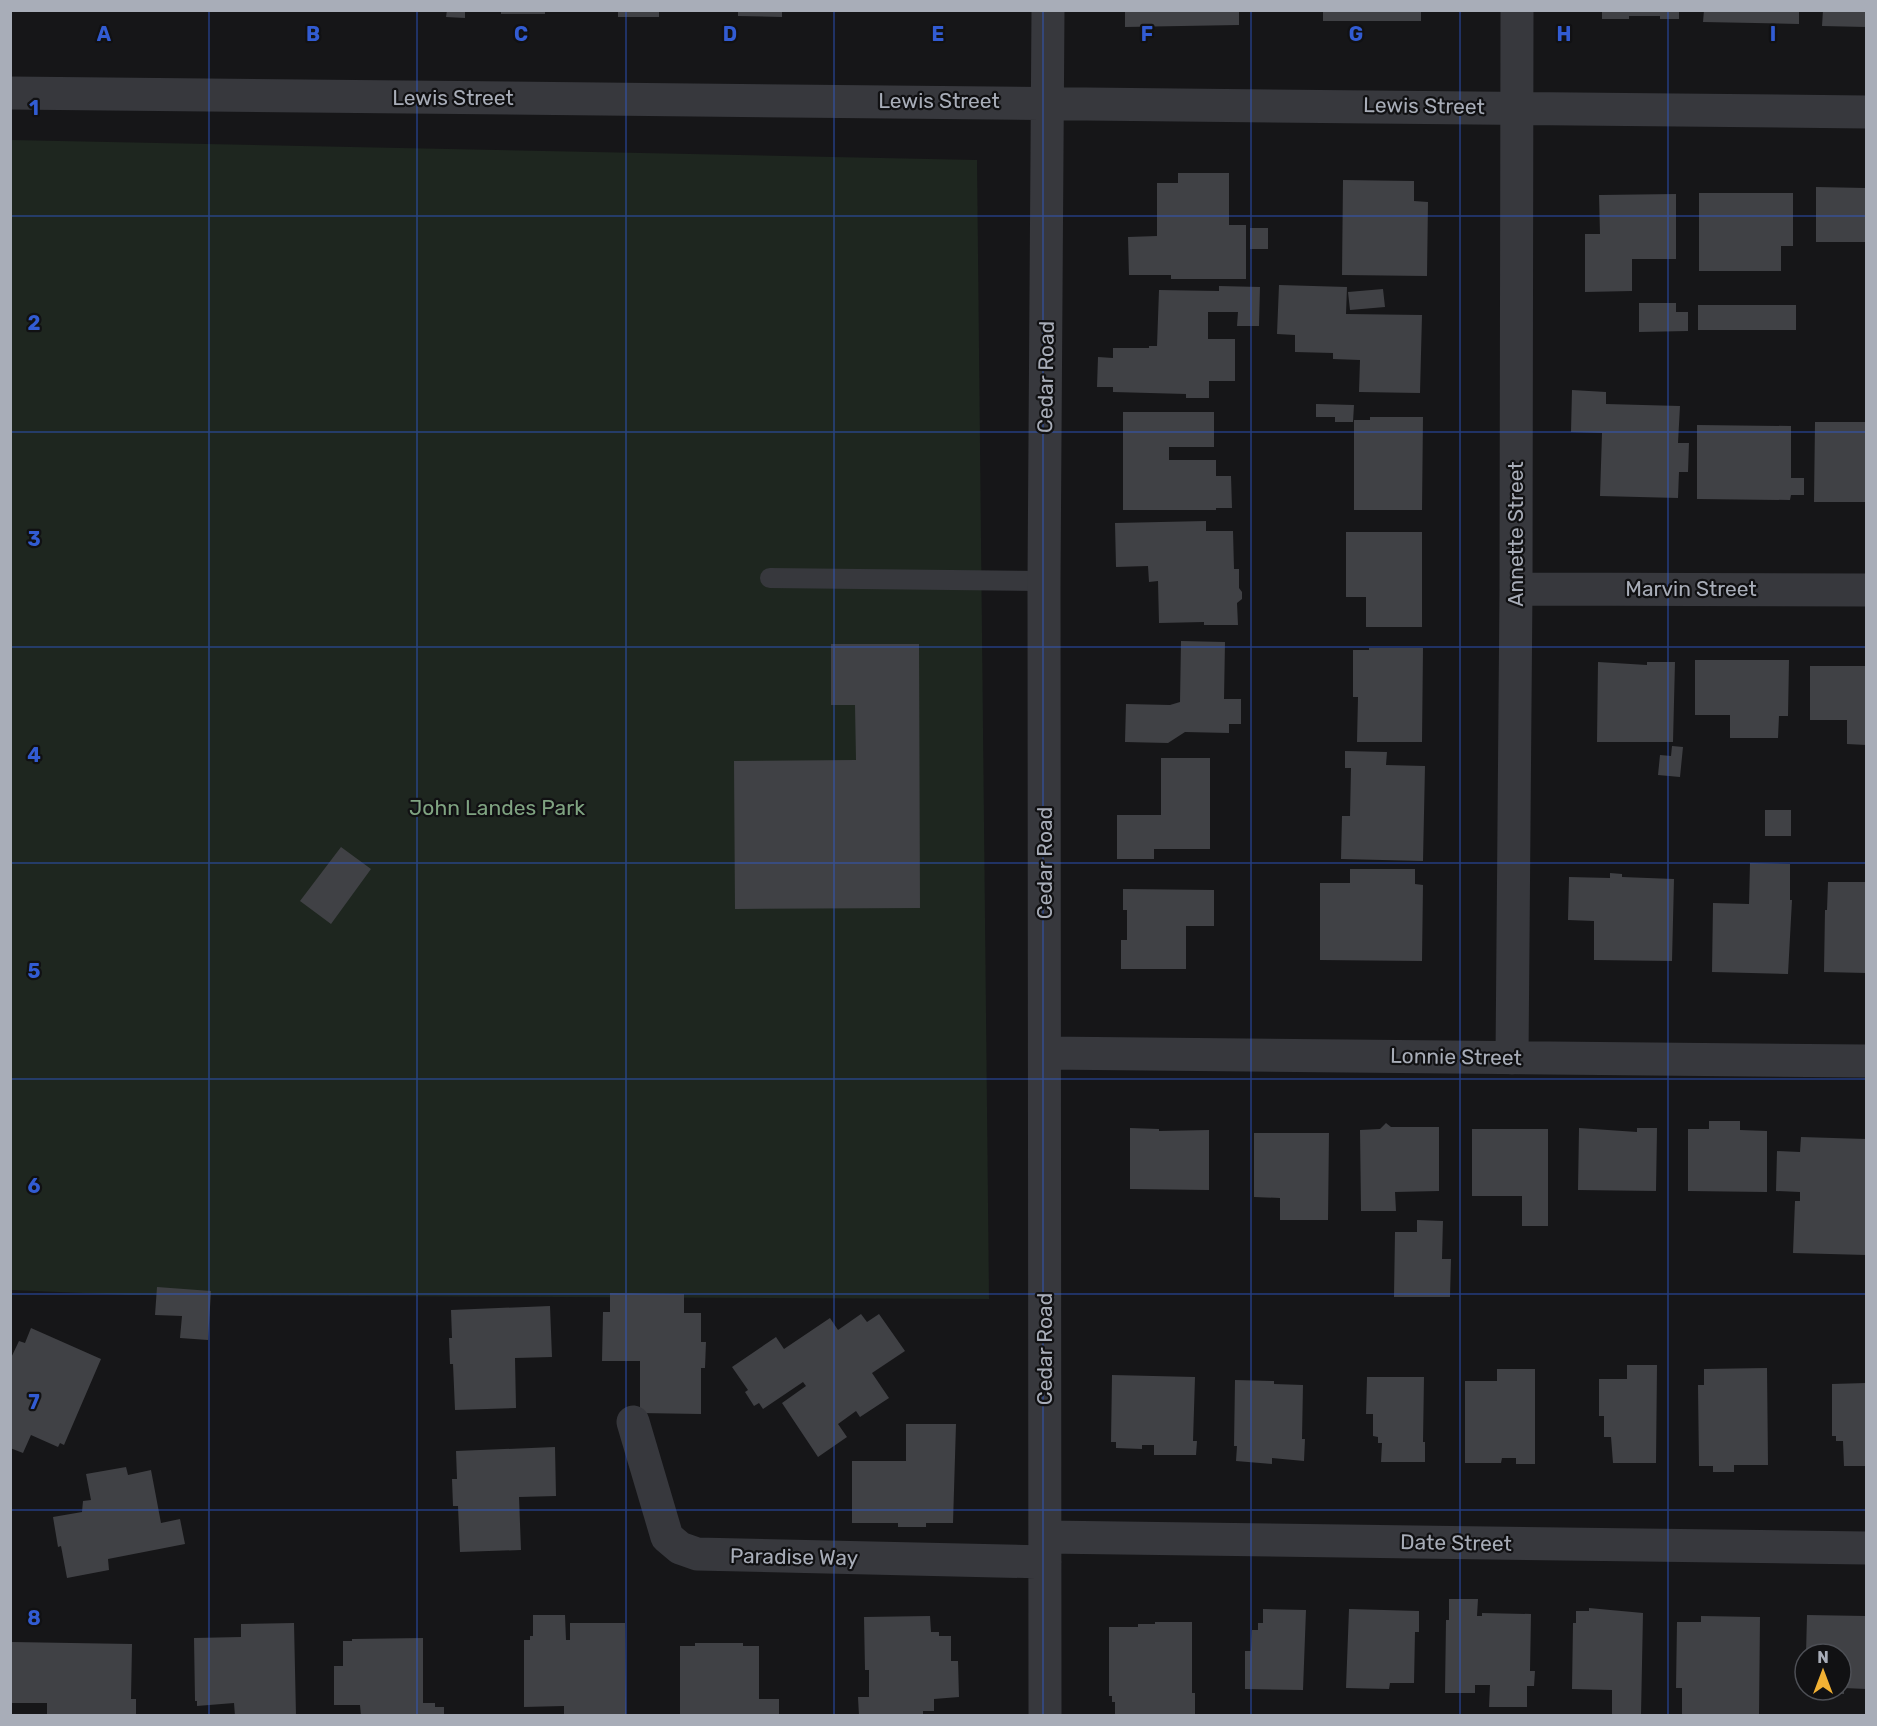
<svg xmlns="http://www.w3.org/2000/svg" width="1877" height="1726" font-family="Rubik,sans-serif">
<rect width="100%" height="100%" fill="#161618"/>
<path fill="#1e261f" d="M 11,140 L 977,160 L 989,1299 L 130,1295 L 11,1290 Z"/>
<path fill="#404145" d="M 447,10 L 465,10 L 465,18 L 446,17 Z
M 501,10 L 545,10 L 545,14 L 501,14 Z
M 618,10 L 659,10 L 659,17 L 618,17 Z
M 738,10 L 782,10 L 782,17 L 738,16 Z
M 1125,10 L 1239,10 L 1239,25 L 1125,27 Z
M 1323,10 L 1421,10 L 1421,21 L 1323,21 Z
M 1602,10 L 1679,10 L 1679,19 L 1660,19 L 1660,16 L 1629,16 L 1629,19 L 1602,19 Z
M 1704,10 L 1799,10 L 1799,24 L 1703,22 Z
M 1823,10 L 1866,10 L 1866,27 L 1822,26 Z
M 1178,173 L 1229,173 L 1229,225 L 1246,225 L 1246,279 L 1171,279 L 1171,275 L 1129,275 L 1128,237 L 1157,236 L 1157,183 L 1178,183 Z
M 1343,180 L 1414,181 L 1414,201 L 1428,202 L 1427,276 L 1342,275 Z
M 1816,187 L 1866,188 L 1866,242 L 1816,242 Z
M 1699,193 L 1793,193 L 1793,246 L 1781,246 L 1781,271 L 1699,271 Z
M 1676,194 L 1676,259 L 1632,259 L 1632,291 L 1585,292 L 1585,234 L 1600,234 L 1599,195 Z
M 1250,228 L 1268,228 L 1268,249 L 1250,249 Z
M 1279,285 L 1347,287 L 1346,314 L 1422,315 L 1420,393 L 1359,392 L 1360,360 L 1333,359 L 1333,353 L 1295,352 L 1295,335 L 1277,334 Z
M 1219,286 L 1260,287 L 1259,326 L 1237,326 L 1238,312 L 1208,312 L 1208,339 L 1235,339 L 1235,381 L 1209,381 L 1209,398 L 1186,398 L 1186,394 L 1113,392 L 1113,387 L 1097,387 L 1098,357 L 1113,358 L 1113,348 L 1149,348 L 1149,346 L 1157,346 L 1159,290 L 1219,291 Z
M 1383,289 L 1385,307 L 1350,310 L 1348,292 Z
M 1639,303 L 1676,303 L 1676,312 L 1688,312 L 1688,331 L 1639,332 Z
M 1698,305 L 1796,305 L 1796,330 L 1698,330 Z
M 1572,390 L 1606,392 L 1606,404 L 1680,406 L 1678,443 L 1689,443 L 1688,472 L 1679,472 L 1678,498 L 1600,496 L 1602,433 L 1571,432 Z
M 1316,404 L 1354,405 L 1353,422 L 1335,422 L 1335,417 L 1316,417 Z
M 1123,412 L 1214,412 L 1214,447 L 1169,447 L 1169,460 L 1216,460 L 1216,476 L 1231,476 L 1232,508 L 1216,508 L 1216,510 L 1123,510 Z
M 1370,417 L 1423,417 L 1422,510 L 1354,510 L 1354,420 L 1370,420 Z
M 1815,422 L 1866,422 L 1866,502 L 1814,502 Z
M 1697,425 L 1791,426 L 1791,478 L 1804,478 L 1804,495 L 1791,495 L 1790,500 L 1697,499 Z
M 1206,521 L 1206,531 L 1233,531 L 1234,569 L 1239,569 L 1239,588 L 1242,592 L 1242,599 L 1237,603 L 1238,625 L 1204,625 L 1204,622 L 1159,623 L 1158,581 L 1149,582 L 1148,566 L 1116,567 L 1115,523 Z
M 1346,532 L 1422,532 L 1422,627 L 1366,627 L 1366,597 L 1346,597 Z
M 1181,641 L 1225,642 L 1224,699 L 1241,699 L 1241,724 L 1229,724 L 1229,733 L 1185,732 L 1168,743 L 1125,742 L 1126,704 L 1170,705 L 1180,702 Z
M 831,644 L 919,644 L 920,908 L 735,909 L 734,761 L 856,760 L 855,705 L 831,705 Z
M 1369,648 L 1423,648 L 1422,742 L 1357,742 L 1358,697 L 1353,697 L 1353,650 L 1369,650 Z
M 1695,660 L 1789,660 L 1788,716 L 1779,716 L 1778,738 L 1730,738 L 1730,715 L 1695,715 Z
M 1598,662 L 1647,665 L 1647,662 L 1675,662 L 1673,742 L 1597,742 Z
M 1810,666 L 1866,666 L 1866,745 L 1847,744 L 1847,720 L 1810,720 Z
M 1672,746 L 1683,747 L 1680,777 L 1658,775 L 1660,755 L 1671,756 Z
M 1345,751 L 1387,752 L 1386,765 L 1425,766 L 1423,861 L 1341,859 L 1342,816 L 1350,816 L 1351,768 L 1345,768 Z
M 1161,758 L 1210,758 L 1210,849 L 1154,849 L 1154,859 L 1117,859 L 1117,815 L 1161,815 Z
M 1765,810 L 1791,810 L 1791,836 L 1765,836 Z
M 341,847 L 371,869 L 331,924 L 300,901 Z
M 1750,863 L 1790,864 L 1790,900 L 1792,900 L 1788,974 L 1712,972 L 1713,903 L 1749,904 Z
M 1350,869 L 1415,869 L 1415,884 L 1423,885 L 1422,961 L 1320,960 L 1320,883 L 1350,883 Z
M 1610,873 L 1622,874 L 1622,877 L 1674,879 L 1672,961 L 1594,960 L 1594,921 L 1568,920 L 1569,877 L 1610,878 Z
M 1828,882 L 1866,882 L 1866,973 L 1824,972 L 1825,910 L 1827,910 Z
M 1123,889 L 1214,890 L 1214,926 L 1186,926 L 1186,969 L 1121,969 L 1121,940 L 1127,940 L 1127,910 L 1123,910 Z
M 1709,1121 L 1740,1121 L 1740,1130 L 1767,1131 L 1767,1192 L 1688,1191 L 1688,1129 L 1709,1129 Z
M 1386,1123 L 1391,1127 L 1439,1127 L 1439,1191 L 1395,1192 L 1396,1211 L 1361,1211 L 1360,1130 L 1380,1129 Z
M 1130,1128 L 1159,1129 L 1159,1131 L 1209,1130 L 1209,1190 L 1130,1189 Z
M 1579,1128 L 1637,1132 L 1637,1128 L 1657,1128 L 1656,1191 L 1578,1190 Z
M 1472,1129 L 1548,1129 L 1548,1226 L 1522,1226 L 1522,1196 L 1472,1196 Z
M 1254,1133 L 1329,1133 L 1328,1220 L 1280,1220 L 1280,1198 L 1254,1197 Z
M 1801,1137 L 1866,1139 L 1866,1255 L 1793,1253 L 1795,1201 L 1800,1201 L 1800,1192 L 1776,1191 L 1777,1151 L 1800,1152 Z
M 1417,1220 L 1443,1221 L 1442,1259 L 1451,1259 L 1450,1297 L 1394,1297 L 1395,1232 L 1417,1232 Z
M 157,1287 L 211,1291 L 208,1340 L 180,1338 L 182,1316 L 155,1315 Z
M 610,1293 L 684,1294 L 684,1313 L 701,1313 L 701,1342 L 706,1342 L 705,1368 L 701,1368 L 701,1414 L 640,1413 L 640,1361 L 602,1361 L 603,1312 L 610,1312 Z
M 550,1306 L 552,1357 L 515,1358 L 516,1408 L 455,1410 L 453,1364 L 450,1364 L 449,1338 L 452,1338 L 451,1310 Z
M 861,1314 L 867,1322 L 879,1314 L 905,1351 L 872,1373 L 889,1398 L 860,1417 L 856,1411 L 838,1424 L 847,1437 L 818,1457 L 782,1403 L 806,1386 L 803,1382 L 763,1409 L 759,1403 L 754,1406 L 745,1392 L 748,1390 L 732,1367 L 776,1337 L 784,1349 L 830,1318 L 838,1330 Z
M 31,1328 L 101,1359 L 64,1445 L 60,1443 L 58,1447 L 31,1435 L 23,1453 L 10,1448 L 10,1360 L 19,1341 L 25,1343 Z
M 1627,1365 L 1657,1365 L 1656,1463 L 1613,1463 L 1611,1437 L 1604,1437 L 1604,1416 L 1599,1416 L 1599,1379 L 1627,1379 Z
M 1767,1368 L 1768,1465 L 1734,1465 L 1734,1472 L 1713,1472 L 1713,1466 L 1699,1466 L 1698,1385 L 1704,1385 L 1704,1369 Z
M 1497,1369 L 1535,1369 L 1535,1464 L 1516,1464 L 1516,1458 L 1502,1458 L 1501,1463 L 1465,1463 L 1465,1381 L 1497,1381 Z
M 1112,1375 L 1195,1377 L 1193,1441 L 1197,1441 L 1196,1455 L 1154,1455 L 1154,1445 L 1142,1445 L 1142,1449 L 1116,1448 L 1116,1442 L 1111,1442 Z
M 1367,1377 L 1424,1377 L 1423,1442 L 1425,1442 L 1425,1462 L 1381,1462 L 1382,1443 L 1378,1443 L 1378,1437 L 1373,1436 L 1373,1414 L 1366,1414 Z
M 1235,1380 L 1274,1381 L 1274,1384 L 1303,1385 L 1302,1439 L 1305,1439 L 1304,1461 L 1272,1458 L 1272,1464 L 1236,1461 L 1237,1446 L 1234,1446 Z
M 1866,1383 L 1866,1466 L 1844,1466 L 1843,1441 L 1836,1441 L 1836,1436 L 1832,1436 L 1832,1384 Z
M 906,1424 L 956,1424 L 953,1523 L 926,1523 L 926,1527 L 898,1527 L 898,1523 L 852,1523 L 852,1461 L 906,1461 Z
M 555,1447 L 556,1496 L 519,1497 L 521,1550 L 460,1552 L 458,1506 L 453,1506 L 452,1479 L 457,1479 L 456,1451 Z
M 126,1467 L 128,1475 L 151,1470 L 161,1523 L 180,1519 L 185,1544 L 108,1559 L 109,1570 L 67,1578 L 61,1546 L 58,1547 L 53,1517 L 82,1512 L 83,1501 L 91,1500 L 86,1474 Z
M 1449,1599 L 1478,1599 L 1477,1616 L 1482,1616 L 1482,1613 L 1531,1614 L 1530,1671 L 1535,1671 L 1534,1686 L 1527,1686 L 1527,1707 L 1489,1707 L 1490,1685 L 1475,1685 L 1475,1693 L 1445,1693 L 1446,1620 L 1449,1620 Z
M 1589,1608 L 1643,1613 L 1641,1715 L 1612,1714 L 1612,1690 L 1572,1689 L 1573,1623 L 1576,1623 L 1576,1611 L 1589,1611 Z
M 1263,1609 L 1306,1610 L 1303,1690 L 1245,1689 L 1245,1651 L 1251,1651 L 1252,1630 L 1258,1630 L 1258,1623 L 1263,1623 Z
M 1349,1609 L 1419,1611 L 1419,1632 L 1415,1632 L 1414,1683 L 1390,1683 L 1389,1689 L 1346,1688 Z
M 533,1615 L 565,1615 L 566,1640 L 570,1640 L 570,1623 L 625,1623 L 626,1716 L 564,1716 L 564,1706 L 524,1707 L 524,1640 L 530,1640 L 530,1636 L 533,1636 Z
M 1807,1615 L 1866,1616 L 1866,1689 L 1844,1688 L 1844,1694 L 1805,1693 L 1805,1690 L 1841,1690 L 1841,1654 L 1806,1654 Z
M 930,1616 L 931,1632 L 939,1632 L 939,1636 L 951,1636 L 951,1661 L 958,1661 L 959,1697 L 934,1699 L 934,1711 L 923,1711 L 923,1716 L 859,1716 L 858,1697 L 869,1697 L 869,1670 L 865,1670 L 864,1617 Z
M 1701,1616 L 1760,1617 L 1759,1715 L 1682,1716 L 1682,1688 L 1676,1688 L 1677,1622 L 1701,1622 Z
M 1155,1622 L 1192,1622 L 1192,1693 L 1195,1693 L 1195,1716 L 1115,1716 L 1115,1702 L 1112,1702 L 1112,1696 L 1109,1696 L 1109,1627 L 1138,1627 L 1138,1624 L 1155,1624 Z
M 294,1623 L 296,1716 L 235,1716 L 234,1703 L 197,1706 L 197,1701 L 195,1701 L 194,1638 L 241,1637 L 241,1624 Z
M 423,1638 L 423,1703 L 435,1703 L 435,1707 L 444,1707 L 444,1716 L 361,1716 L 360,1705 L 334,1705 L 334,1666 L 343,1666 L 343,1641 L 352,1641 L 352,1639 Z
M 12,1642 L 132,1644 L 131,1699 L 136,1699 L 136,1716 L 47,1716 L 47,1703 L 11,1703 Z
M 695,1643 L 743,1643 L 743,1646 L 759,1646 L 759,1699 L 779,1699 L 779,1716 L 680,1716 L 680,1646 L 695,1646 Z"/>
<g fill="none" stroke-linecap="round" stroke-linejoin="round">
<path stroke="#37383d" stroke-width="20" d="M 770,578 L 1044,581"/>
<path stroke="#37383d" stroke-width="33" d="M 10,93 L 1866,112
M 1516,589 L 1866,590
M 1045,1053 L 1866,1061
M 1512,1058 L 1516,589 L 1517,10
M 633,1422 L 667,1537 L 680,1548 L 697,1554 L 1045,1562
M 1045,1537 L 1866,1548
M 1045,1716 L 1044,581 L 1048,10"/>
</g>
<path fill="none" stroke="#325cd3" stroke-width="1.5" stroke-opacity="0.55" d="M 209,10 L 209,1716M 417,10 L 417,1716M 626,10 L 626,1716M 834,10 L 834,1716M 1043,10 L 1043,1716M 1251,10 L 1251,1716M 1460,10 L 1460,1716M 1668,10 L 1668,1716M 10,216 L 1866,216M 10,432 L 1866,432M 10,647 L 1866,647M 10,863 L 1866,863M 10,1079 L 1866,1079M 10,1294 L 1866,1294M 10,1510 L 1866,1510"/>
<g text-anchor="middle" stroke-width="4.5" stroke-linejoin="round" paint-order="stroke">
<g font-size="21" fill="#a8adb8" stroke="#111113">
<text x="453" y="105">Lewis Street</text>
<text x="939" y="108">Lewis Street</text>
<text transform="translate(1424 106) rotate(1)" y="7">Lewis Street</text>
<text transform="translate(1046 377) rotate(-89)" y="7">Cedar Road</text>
<text transform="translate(1516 534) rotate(-90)" y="7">Annette Street</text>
<text x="1691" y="596">Marvin Street</text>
<text transform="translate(1045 863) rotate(-90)" y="7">Cedar Road</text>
<text transform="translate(1456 1057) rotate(1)" y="7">Lonnie Street</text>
<text transform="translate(1045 1349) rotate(-90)" y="7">Cedar Road</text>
<text transform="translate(1456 1543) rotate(1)" y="7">Date Street</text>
<text transform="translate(794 1557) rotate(1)" y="7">Paradise Way</text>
</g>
<g font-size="21" fill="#7fa381" stroke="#111113">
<text x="497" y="815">John Landes Park</text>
</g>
</g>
<g font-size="20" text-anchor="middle" font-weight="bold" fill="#325cd3" stroke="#111113" stroke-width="4.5" stroke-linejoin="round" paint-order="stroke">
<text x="104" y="41">A</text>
<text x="313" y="41">B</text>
<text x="521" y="41">C</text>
<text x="730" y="41">D</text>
<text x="938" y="41">E</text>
<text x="1147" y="41">F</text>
<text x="1356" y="41">G</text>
<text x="1564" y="41">H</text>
<text x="1773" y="41">I</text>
<text x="34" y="115">1</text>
<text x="34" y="330">2</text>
<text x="34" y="546">3</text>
<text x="34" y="762">4</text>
<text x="34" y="978">5</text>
<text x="34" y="1193">6</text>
<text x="34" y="1409">7</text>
<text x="34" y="1625">8</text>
</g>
<rect width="1877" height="1726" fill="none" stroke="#a8adb8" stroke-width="24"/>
<g transform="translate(1823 1672)"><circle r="28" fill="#111113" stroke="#4d4f55" stroke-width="1.5"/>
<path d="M0-4.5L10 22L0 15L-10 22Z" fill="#f2b134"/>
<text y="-9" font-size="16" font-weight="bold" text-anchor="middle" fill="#a8adb8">N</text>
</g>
</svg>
